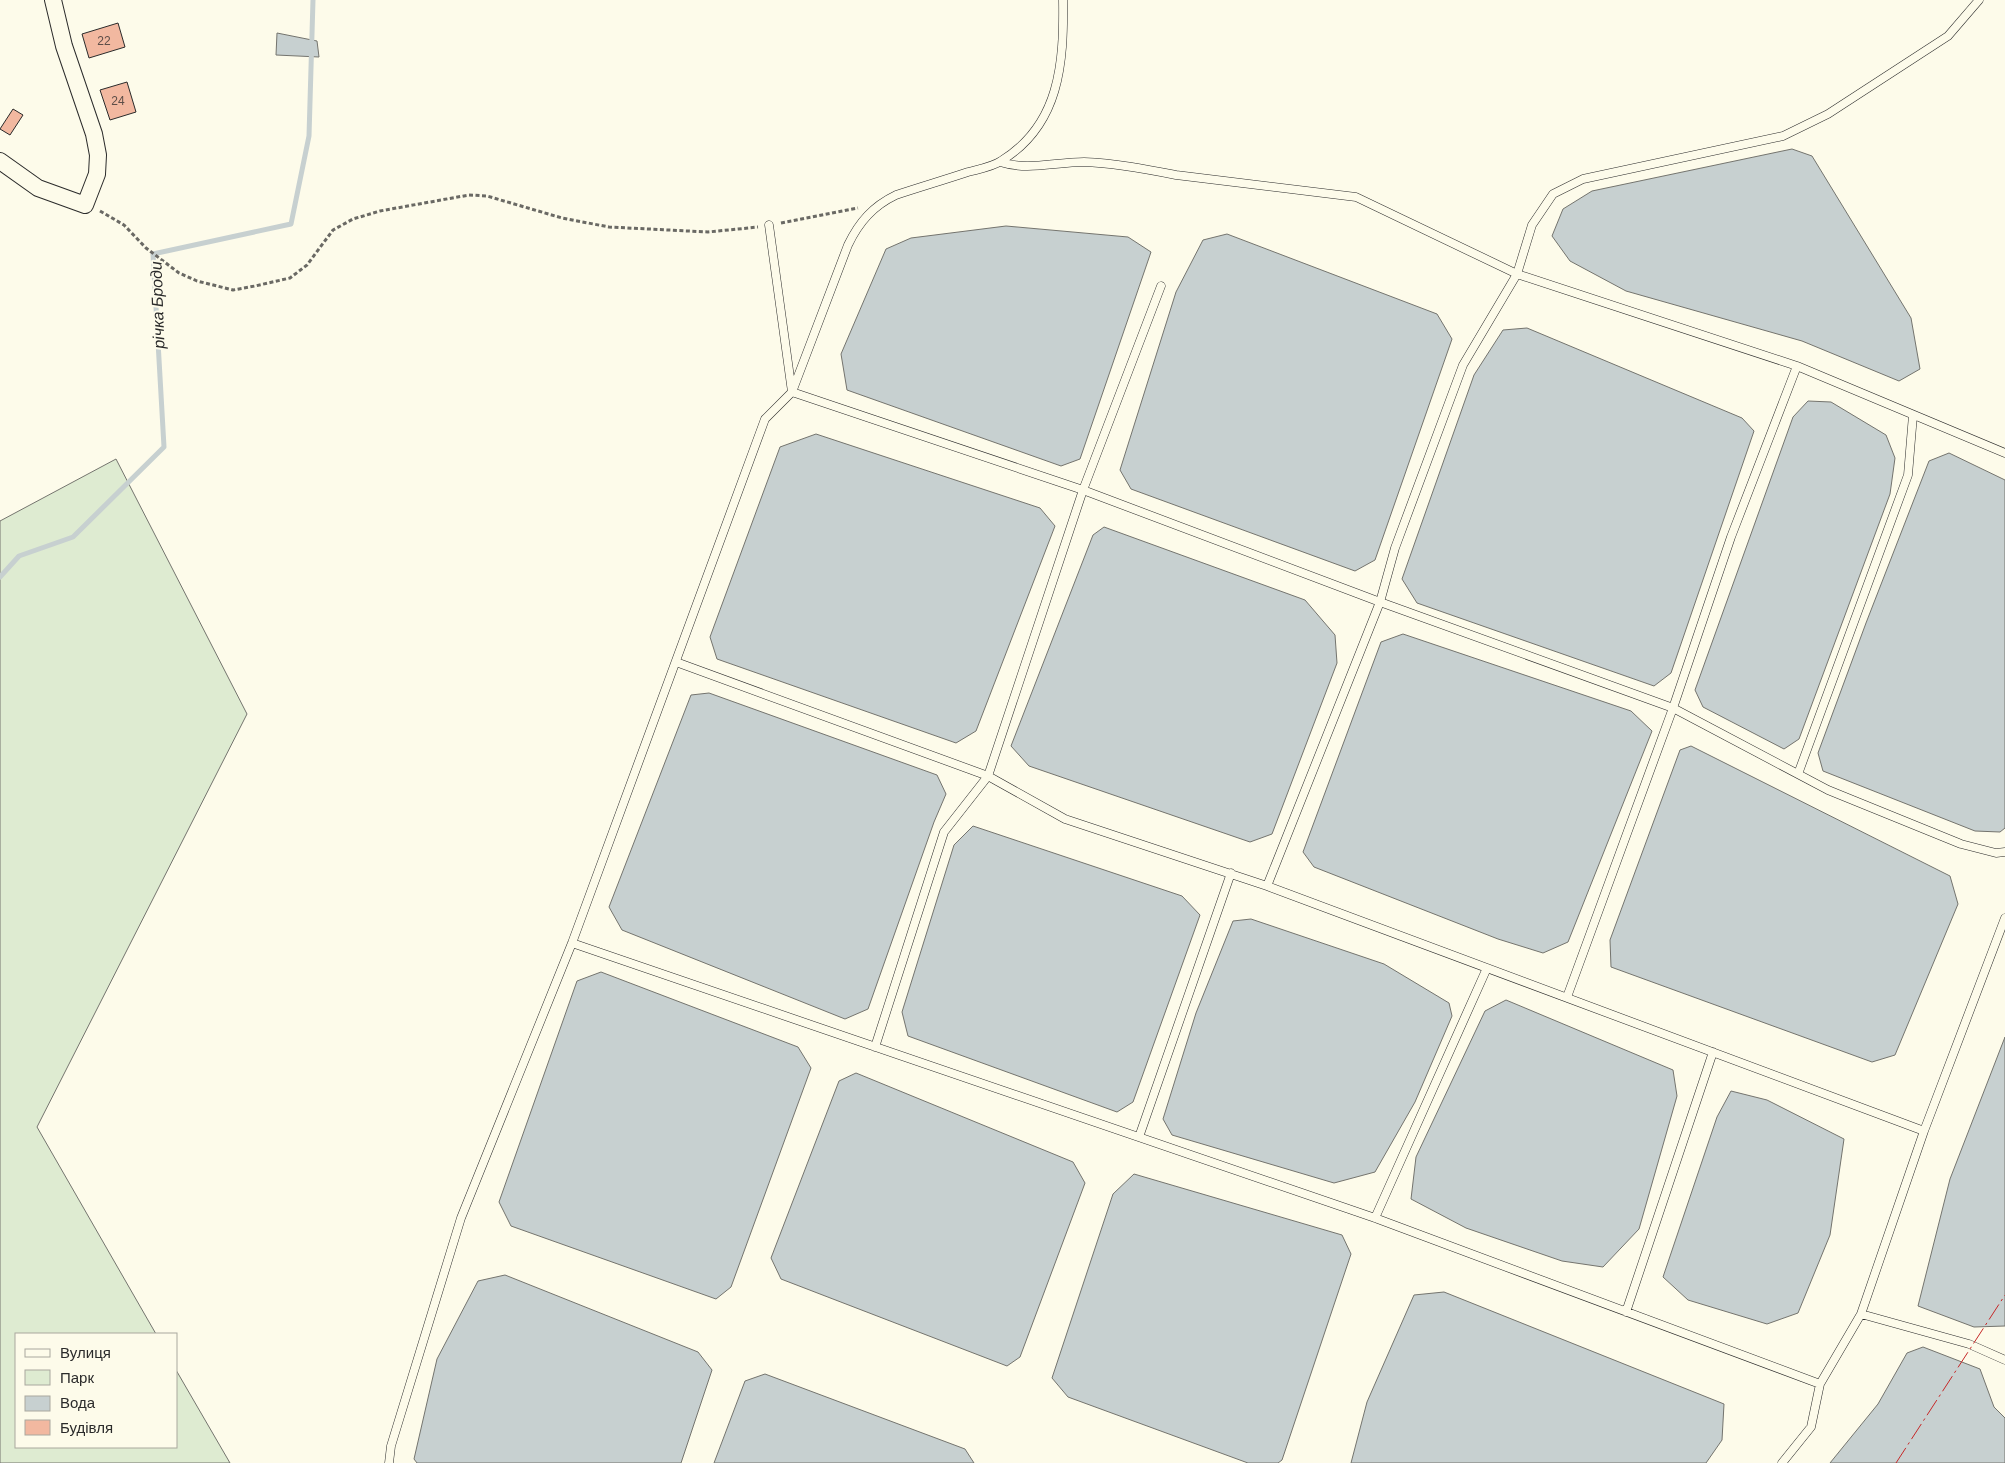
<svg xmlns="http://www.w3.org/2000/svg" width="2005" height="1463" font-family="Helvetica,sans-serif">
<rect width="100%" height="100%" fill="#fdfbea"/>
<path fill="#deebd1" stroke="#74746e" d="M 116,459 L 247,714 L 37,1127 L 156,1334 L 16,1334 L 16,1447 L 176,1447 L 176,1370 L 230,1463 L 0,1463 L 0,521 Z"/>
<path fill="#c7d0d0" stroke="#74746e" d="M 277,33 L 317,41 L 319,57 L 276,55 Z
M 1792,149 L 1812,156 L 1911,318 L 1920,369 L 1899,381 L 1802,341 L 1626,291 L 1570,261 L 1552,236 L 1563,209 L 1592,191 Z
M 1006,226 L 1128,237 L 1151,252 L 1080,459 L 1061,466 L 847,390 L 841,354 L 886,249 L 911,238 Z
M 1227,234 L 1437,314 L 1452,339 L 1375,560 L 1355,571 L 1131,489 L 1120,470 L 1176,292 L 1203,240 Z
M 1527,328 L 1742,418 L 1754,431 L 1671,673 L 1654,686 L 1417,603 L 1402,579 L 1474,375 L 1503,330 Z
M 1808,401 L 1831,402 L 1886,435 L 1895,458 L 1890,494 L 1799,739 L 1784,749 L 1703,707 L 1695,690 L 1793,417 Z
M 816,434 L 1040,508 L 1055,526 L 976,731 L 956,743 L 717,659 L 710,637 L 780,447 Z
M 1949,453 L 2005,480 L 2005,828 L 2000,832 L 1975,831 L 1823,771 L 1818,753 L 1866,623 L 1929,461 Z
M 1104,527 L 1305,600 L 1335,635 L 1337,663 L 1272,834 L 1250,842 L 1029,766 L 1011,746 L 1093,535 Z
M 1403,634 L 1631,711 L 1652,731 L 1568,942 L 1543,953 L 1498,939 L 1314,867 L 1303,852 L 1381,642 Z
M 709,693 L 937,775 L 946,794 L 934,822 L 868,1009 L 845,1019 L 622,930 L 609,907 L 691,695 Z
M 1691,746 L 1950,876 L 1958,904 L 1895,1055 L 1872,1062 L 1611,967 L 1610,940 L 1680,750 Z
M 973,826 L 1182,896 L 1200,915 L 1133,1102 L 1117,1112 L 908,1036 L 902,1012 L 954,845 Z
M 1251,919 L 1384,964 L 1449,1003 L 1452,1016 L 1415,1102 L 1375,1172 L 1334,1183 L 1172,1135 L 1163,1119 L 1196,1013 L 1233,921 Z
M 601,972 L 798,1047 L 811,1068 L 731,1287 L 716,1299 L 511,1226 L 499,1202 L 577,981 Z
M 1506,1000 L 1673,1070 L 1677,1096 L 1639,1229 L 1603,1267 L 1562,1261 L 1466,1228 L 1411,1199 L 1416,1157 L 1485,1011 Z
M 2005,1037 L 2005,1326 L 1974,1327 L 1918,1306 L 1950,1179 Z
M 856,1073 L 1073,1162 L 1085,1183 L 1020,1357 L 1007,1366 L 781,1279 L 771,1258 L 839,1081 Z
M 1731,1091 L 1767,1100 L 1844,1139 L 1830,1235 L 1798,1313 L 1767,1324 L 1688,1300 L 1663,1277 L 1717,1117 Z
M 1134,1174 L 1342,1235 L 1351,1254 L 1282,1460 L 1278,1463 L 1248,1463 L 1068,1397 L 1052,1378 L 1113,1194 Z
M 505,1275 L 698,1352 L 712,1370 L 681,1463 L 417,1463 L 414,1459 L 437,1359 L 478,1281 Z
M 1444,1292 L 1724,1404 L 1722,1440 L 1706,1463 L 1351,1463 L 1367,1402 L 1414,1295 Z
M 1923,1347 L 1980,1369 L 1994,1407 L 2005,1418 L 2005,1463 L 1830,1463 L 1878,1404 L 1907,1353 Z
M 765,1374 L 965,1449 L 974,1463 L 714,1463 L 745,1381 Z"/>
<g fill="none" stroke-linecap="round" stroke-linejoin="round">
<path stroke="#c7d0d0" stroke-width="5" d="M 0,577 L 19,556 L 73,537 L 164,447 L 153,254 L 291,224 L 309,136 L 313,0"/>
</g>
<path fill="#f2b8a0" stroke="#2b2b2b" d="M 118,23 L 125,47 L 89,58 L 82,34 Z
M 127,82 L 136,112 L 110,120 L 100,90 Z
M 13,109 L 23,115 L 10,135 L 0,129 Z"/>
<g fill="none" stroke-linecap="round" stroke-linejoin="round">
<defs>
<path id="service" d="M 1063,0 C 1064,63 1060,125 1001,161 C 992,167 979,169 968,172 C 944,180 920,187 896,195 C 873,206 859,222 848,245 L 792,392 L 1083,490 L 1380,602 L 1673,708 L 1828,790 L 1961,844 L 1996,853 L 2005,852
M 1000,162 C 1028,171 1055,162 1084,162 C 1115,163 1146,169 1176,175 L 1356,197 L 1517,274 L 1797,366 L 2005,453
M 676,662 L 988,776 L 1065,819 L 1267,886 L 1924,1131
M 1798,774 L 1908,475 L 1913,415
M 1267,886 L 1380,602 L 1395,548 L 1463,365 L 1517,274 L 1532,225 L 1553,194 L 1583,179 L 1783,136 L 1828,114 L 1948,36 L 1979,0
M 572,943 L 1375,1218 L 1820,1384
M 1567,997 L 1673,708 L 1731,537 L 1797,366
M 875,1047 L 944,832 L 988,776 L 1083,490 L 1161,286
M 1139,1137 L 1231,873
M 1375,1218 L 1487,968
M 1626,1312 L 1713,1052
M 1861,1314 L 1969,1344 L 2005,1360
M 389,1463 L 391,1446 L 461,1218 L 572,943 L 765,419 L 792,392 L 769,225
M 1782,1463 L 1811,1427 L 1820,1384 L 1861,1314 L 1924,1131 L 2005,918"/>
<path id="minor" d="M 0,161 L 38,188 L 85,205 L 97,174 L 98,155 L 94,134 L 64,46 L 53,0"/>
</defs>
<use href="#service" stroke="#2b2b2b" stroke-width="9"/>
<use href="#minor" stroke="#2b2b2b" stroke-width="18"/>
<path stroke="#6a6964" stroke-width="3" stroke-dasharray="4 2.5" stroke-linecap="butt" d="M 100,211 L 124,225 L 146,248 L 179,273 L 197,281 L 233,290 L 255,286 L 290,278 L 307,265 L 333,230 L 353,219 L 380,211 L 469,195 L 487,196 L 562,218 L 609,227 L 708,232 L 758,227
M 781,223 L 858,208"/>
<use href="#service" stroke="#fdfbea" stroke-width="8"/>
<use href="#minor" stroke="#fdfbea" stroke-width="16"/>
<path stroke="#c62828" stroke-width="1" stroke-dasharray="18 4 2.5 4" stroke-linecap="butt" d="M 1896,1463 L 2005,1295"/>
</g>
<g text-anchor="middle" stroke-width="4" stroke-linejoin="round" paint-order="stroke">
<g font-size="12" fill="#5d4e48">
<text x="104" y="45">22</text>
<text x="118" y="105">24</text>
</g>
<g font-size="16" font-style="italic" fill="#2b2b2b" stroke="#fdfbea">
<text transform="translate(157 305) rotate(-92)" y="6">річка Броди</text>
</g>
</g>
<rect x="15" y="1333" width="162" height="115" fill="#fdfbea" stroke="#a9a89e"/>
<rect x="25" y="1349" width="25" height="8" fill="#fdfbea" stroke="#a9a89e"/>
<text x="60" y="1358" font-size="15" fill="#2b2b2b">Вулиця</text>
<rect x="25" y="1370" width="25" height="15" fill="#deebd1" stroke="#a9a89e"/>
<text x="60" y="1383" font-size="15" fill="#2b2b2b">Парк</text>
<rect x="25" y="1396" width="25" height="15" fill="#c7d0d0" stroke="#a9a89e"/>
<text x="60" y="1408" font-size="15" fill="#2b2b2b">Вода</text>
<rect x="25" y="1420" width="25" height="15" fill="#f2b8a0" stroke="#a9a89e"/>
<text x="60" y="1433" font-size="15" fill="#2b2b2b">Будівля</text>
</svg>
